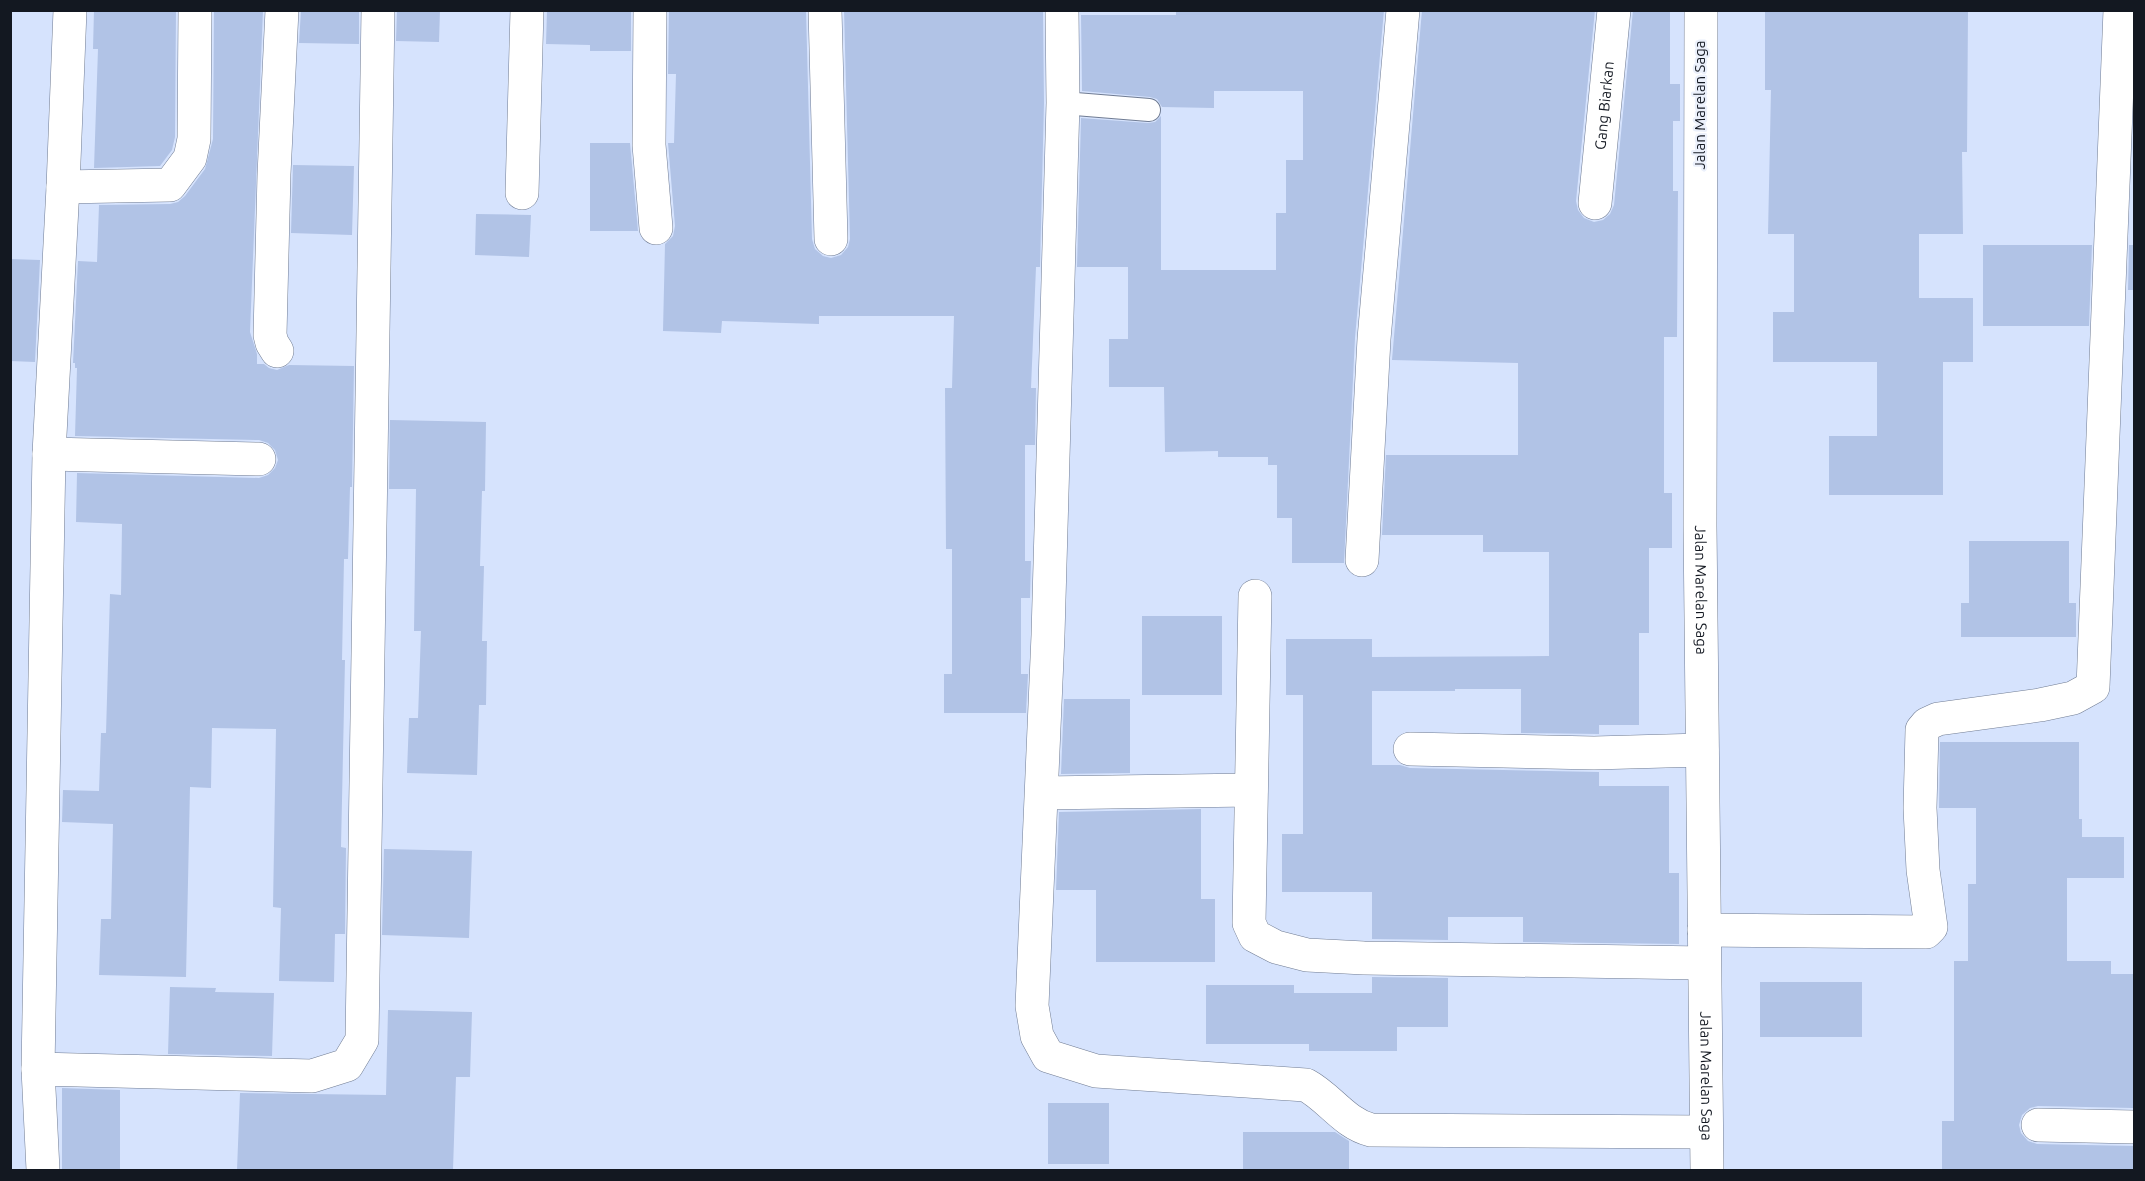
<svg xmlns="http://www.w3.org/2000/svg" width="2145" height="1181" font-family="Ubuntu,sans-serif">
<rect width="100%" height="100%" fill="#d6e3fd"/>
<path fill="#b1c3e6" d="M 94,10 L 176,10 L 175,137 L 172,150 L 160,166 L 94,168 L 98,49 L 93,49 Z
M 214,10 L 263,10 L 250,332 L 257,354 L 257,364 L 264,364 L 269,368 L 277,370 L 289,365 L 354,366 L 352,487 L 350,487 L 348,559 L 344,559 L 342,660 L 345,660 L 341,847 L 346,848 L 345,934 L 335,934 L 334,982 L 279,981 L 281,908 L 273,907 L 276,729 L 212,728 L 211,788 L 190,787 L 186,977 L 99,975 L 101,919 L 111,919 L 113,824 L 62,822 L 63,790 L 99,791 L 101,733 L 106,733 L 110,594 L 121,595 L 122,524 L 76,522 L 77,473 L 259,478 L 268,475 L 275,468 L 278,460 L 275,450 L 268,443 L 259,440 L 75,436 L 77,368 L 75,368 L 75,363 L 73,363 L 78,261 L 97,262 L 99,205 L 170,204 L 178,202 L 185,196 L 205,169 L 213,139 Z
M 301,10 L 359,10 L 359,44 L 299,43 Z
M 397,10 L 440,10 L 439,42 L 396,41 Z
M 547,10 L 631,10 L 631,51 L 590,51 L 590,45 L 546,44 Z
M 669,10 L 806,10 L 812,239 L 815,249 L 823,256 L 831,258 L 841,255 L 848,247 L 850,239 L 844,10 L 1043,10 L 1044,103 L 1040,267 L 1036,267 L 1031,388 L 1036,388 L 1035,445 L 1025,445 L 1025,561 L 1031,561 L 1030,598 L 1021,598 L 1021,674 L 1028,674 L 1026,713 L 944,713 L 944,674 L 952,674 L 952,549 L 946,549 L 945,388 L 952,388 L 954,316 L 819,316 L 819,324 L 722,321 L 721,333 L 663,331 L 665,244 L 673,236 L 675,226 L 668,143 L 674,143 L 676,74 L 668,74 Z
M 1176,10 L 1384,10 L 1355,338 L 1344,563 L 1292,563 L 1292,518 L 1277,518 L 1277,465 L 1268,465 L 1268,457 L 1218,457 L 1218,451 L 1165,452 L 1164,387 L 1109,387 L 1109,339 L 1128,339 L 1128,267 L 1077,267 L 1081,118 L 1148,123 L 1155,122 L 1161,116 L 1161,270 L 1276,270 L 1276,213 L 1286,213 L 1286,160 L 1303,160 L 1303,91 L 1214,91 L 1214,108 L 1162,107 L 1157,99 L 1150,97 L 1082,91 L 1081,15 L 1176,15 Z
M 1422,10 L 1595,10 L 1576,201 L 1578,210 L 1584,218 L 1594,222 L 1603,220 L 1610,214 L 1614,205 L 1633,10 L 1670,10 L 1670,84 L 1680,84 L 1680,121 L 1673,121 L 1673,191 L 1678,191 L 1677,337 L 1664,337 L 1664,493 L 1672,493 L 1672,548 L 1649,548 L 1649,633 L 1639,633 L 1639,725 L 1599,725 L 1599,734 L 1521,733 L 1521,689 L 1455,689 L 1455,691 L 1372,691 L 1372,765 L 1400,765 L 1410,768 L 1599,772 L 1599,786 L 1669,786 L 1669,873 L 1679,873 L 1679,944 L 1523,942 L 1523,917 L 1448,917 L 1448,940 L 1372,939 L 1372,892 L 1282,892 L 1282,834 L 1303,834 L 1303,695 L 1286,695 L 1286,639 L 1372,639 L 1372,657 L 1549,656 L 1549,552 L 1483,552 L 1483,535 L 1382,535 L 1386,455 L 1518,455 L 1518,363 L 1392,360 Z
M 1765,10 L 1968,10 L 1967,152 L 1962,152 L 1963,234 L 1919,234 L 1919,298 L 1973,298 L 1973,362 L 1943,362 L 1943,495 L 1829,495 L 1829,436 L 1877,436 L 1877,362 L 1773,362 L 1773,312 L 1794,312 L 1794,234 L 1768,234 L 1771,90 L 1765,90 Z
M 590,143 L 630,143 L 638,231 L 590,231 Z
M 293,165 L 354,166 L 352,235 L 291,233 Z
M 476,214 L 531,215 L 529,257 L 475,255 Z
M 1983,245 L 2092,245 L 2089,326 L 1983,326 Z
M 2129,245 L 2134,245 L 2134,290 L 2128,290 Z
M 10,259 L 40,260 L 35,362 L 10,361 Z
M 390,420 L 486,422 L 485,491 L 482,491 L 480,566 L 484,566 L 482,641 L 487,641 L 486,705 L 479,705 L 477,775 L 407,773 L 409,718 L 418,718 L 421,631 L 414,631 L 416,489 L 389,489 Z
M 1969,541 L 2069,541 L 2069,603 L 2076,603 L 2076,637 L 1961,637 L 1961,603 L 1969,603 Z
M 1142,616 L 1222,616 L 1222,695 L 1142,695 Z
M 1064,699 L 1130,699 L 1130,773 L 1061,774 Z
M 1940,742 L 2079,742 L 2079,819 L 2082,819 L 2082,837 L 2124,837 L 2124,878 L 2067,878 L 2067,961 L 2111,961 L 2111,974 L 2134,974 L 2133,1108 L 2038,1106 L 2030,1108 L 2022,1115 L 2019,1125 L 2021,1133 L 2028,1141 L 2037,1144 L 2134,1146 L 2134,1170 L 1942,1170 L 1942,1121 L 1954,1121 L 1954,961 L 1968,961 L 1968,884 L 1976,884 L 1976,808 L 1939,808 Z
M 1201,809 L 1201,899 L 1215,899 L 1215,962 L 1096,962 L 1096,890 L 1056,890 L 1059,812 Z
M 384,849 L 472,851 L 469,938 L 382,935 Z
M 1372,977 L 1448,978 L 1448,1027 L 1397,1027 L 1397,1051 L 1309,1051 L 1309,1044 L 1206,1044 L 1206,985 L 1294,985 L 1294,993 L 1372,993 Z
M 1760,982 L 1862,982 L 1862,1037 L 1760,1037 Z
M 170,987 L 216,988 L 215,992 L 274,993 L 272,1056 L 168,1054 Z
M 388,1010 L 472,1012 L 470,1077 L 456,1077 L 453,1170 L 237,1170 L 240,1093 L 386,1095 Z
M 62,1088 L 120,1090 L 120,1170 L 62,1170 Z
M 1048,1103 L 1109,1103 L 1109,1164 L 1048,1164 Z
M 1243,1132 L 1335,1132 L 1349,1141 L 1349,1170 L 1243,1170 Z"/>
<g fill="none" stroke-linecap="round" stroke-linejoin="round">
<defs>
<path id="service" d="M 1063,103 L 1149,110"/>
<g id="minor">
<path d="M 650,10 L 649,145 L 656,228"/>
<path d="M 825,10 L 831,239"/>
<path d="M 1062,10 L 1063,103 L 1048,635 L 1032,1006 L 1037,1036 L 1048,1056 L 1096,1071 L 1306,1085 C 1330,1098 1344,1123 1371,1130 L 1706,1132"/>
<path id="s1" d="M 1701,10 L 1700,526 L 1707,1170"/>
<path d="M 63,187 L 170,185 L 190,158 L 194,139 L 195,10"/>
<path d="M 522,193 L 527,10"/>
<path id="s2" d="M 1595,203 L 1614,10"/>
<path d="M 277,351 L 272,343 L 270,335 L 274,174 L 282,10"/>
<path d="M 49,454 L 259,459"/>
<path d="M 1362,560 L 1374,339 L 1403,10"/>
<path d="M 1255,596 L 1249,923 L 1255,936 L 1276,947 L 1307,955 L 1364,958 L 1704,963"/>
<path d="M 1410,749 L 1594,753 L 1702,750"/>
<path d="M 1042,793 L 1251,790"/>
<path d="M 1704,930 L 1926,932 L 1931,927 L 1923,870 L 1920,808 L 1922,730 L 1927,724 L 1938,719 L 2040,705 L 2073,698 L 2093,687 L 2120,10"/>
<path d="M 38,1069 L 49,454 L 63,187 L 70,10"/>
<path d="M 2038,1125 L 2134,1127"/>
<path d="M 43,1170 L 38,1069 L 312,1076 L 347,1065 L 362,1040 L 378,10"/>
</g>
</defs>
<use href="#service" stroke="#707c93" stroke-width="24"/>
<use href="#minor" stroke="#707c93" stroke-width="34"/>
<use href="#service" stroke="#fff" stroke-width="22"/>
<use href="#minor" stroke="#fff" stroke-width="33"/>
</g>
<g text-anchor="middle" stroke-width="4.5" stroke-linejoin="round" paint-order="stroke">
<g font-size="15" fill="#131821" stroke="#ebf0fb">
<text transform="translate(1700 105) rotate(-90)" y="5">Jalan Marelan Saga</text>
<text dy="5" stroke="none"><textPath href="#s2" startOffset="98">Gang Biarkan</textPath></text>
<text dy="5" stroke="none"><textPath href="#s1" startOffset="580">Jalan Marelan Saga</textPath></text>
<text dy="5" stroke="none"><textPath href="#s1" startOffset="1066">Jalan Marelan Saga</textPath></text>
</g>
</g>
<rect width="2145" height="1181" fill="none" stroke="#131821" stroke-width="24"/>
</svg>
